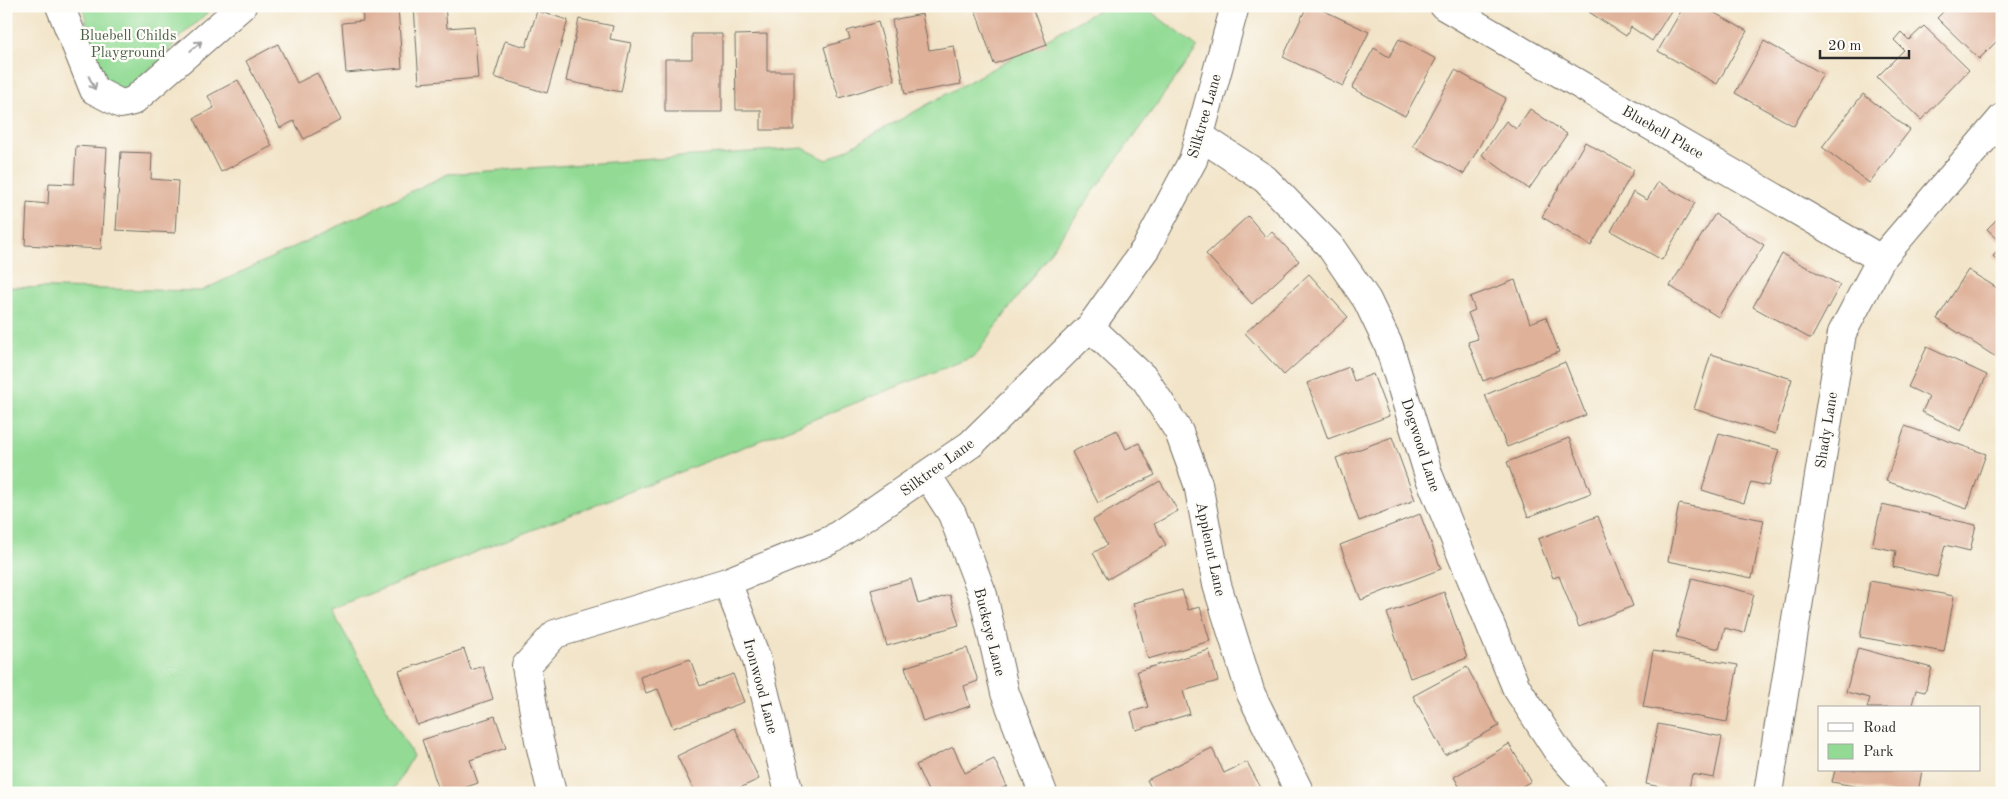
<svg xmlns="http://www.w3.org/2000/svg" width="2008" height="799" font-family="'Old Standard TT',serif">
<rect width="100%" height="100%" fill="#fdfcf7"/>
<filter id="ink" filterUnits="userSpaceOnUse"><feTurbulence type="fractalNoise" baseFrequency=".02" numOctaves="2"/><feDisplacementMap in="SourceGraphic" scale="10" xChannelSelector="R" yChannelSelector="G"/><feConvolveMatrix kernelMatrix="1 2 1 2 8 2 1 2 1" color-interpolation-filters="sRGB"/></filter>
<filter id="wash" filterUnits="userSpaceOnUse"><feTurbulence type="fractalNoise" baseFrequency=".0096" numOctaves="4" result="noise"/><feDisplacementMap in="SourceGraphic" scale="20" xChannelSelector="R" yChannelSelector="G"/><feGaussianBlur stdDeviation="1.12" result="paint"/><feColorMatrix in="noise" values="0 0 0 0 0 0 0 0 0 0 0 0 0 0 0 0 0 1.4 0 .05"/><feComposite in="paint" operator="in"/></filter>
<g filter="url(#wash)">
<rect width="100%" height="100%" fill="#f2e4c8"/>
<path fill="#93db95" stroke="#5f8360" d="M 83,6 L 215,6 L 181,36 L 160,61 L 124,91 L 107,85 L 96,68 Z
M 1106,6 L 1143,6 L 1198,47 L 975,356 L 331,609 L 413,756 L 392,793 L 6,793 L 6,287 L 201,291 L 448,174 L 803,148 L 827,160 Z"/>
<g id="blocks">
<path fill="#dfb199" d="M 386,6 L 398,6 L 402,68 L 346,73 L 342,23 L 363,21 L 362,8 Z
M 414,6 L 445,6 L 447,28 L 474,26 L 478,78 L 419,83 Z
M 974,6 L 1033,6 L 1047,45 L 994,64 Z
M 1307,6 L 1314,6 L 1369,32 L 1343,86 L 1283,57 Z
M 1592,6 L 1674,6 L 1652,41 L 1631,27 L 1626,36 L 1589,12 Z
M 1684,6 L 1702,6 L 1747,31 L 1717,84 L 1658,51 Z
M 1949,6 L 2002,6 L 2002,36 L 1979,59 L 1937,18 Z
M 537,11 L 568,20 L 547,93 L 494,77 L 505,41 L 526,47 Z
M 922,14 L 929,50 L 954,46 L 961,84 L 905,94 L 892,20 Z
M 579,19 L 613,26 L 610,39 L 631,43 L 621,92 L 566,81 Z
M 878,22 L 895,81 L 839,98 L 824,47 L 850,39 L 847,31 Z
M 1924,26 L 1969,70 L 1921,120 L 1877,77 L 1904,50 L 1894,40 L 1901,32 L 1909,40 Z
M 692,34 L 722,34 L 722,112 L 665,112 L 665,59 L 692,59 Z
M 767,34 L 767,71 L 794,71 L 794,130 L 761,130 L 761,110 L 736,110 L 735,35 Z
M 1399,39 L 1436,59 L 1405,116 L 1352,88 L 1374,48 L 1389,57 Z
M 1764,41 L 1823,74 L 1794,126 L 1735,93 Z
M 278,44 L 297,83 L 317,73 L 341,120 L 304,139 L 294,121 L 280,128 L 246,61 Z
M 1455,70 L 1506,98 L 1464,174 L 1413,146 Z
M 238,80 L 272,146 L 221,172 L 194,118 L 214,108 L 208,96 Z
M 1863,94 L 1910,130 L 1869,183 L 1822,147 Z
M 1530,109 L 1567,134 L 1529,189 L 1482,155 L 1506,121 L 1516,129 Z
M 1585,142 L 1634,170 L 1591,246 L 1542,217 Z
M 76,146 L 107,148 L 101,249 L 25,245 L 27,202 L 48,204 L 49,183 L 74,184 Z
M 121,152 L 152,153 L 151,179 L 178,181 L 175,233 L 116,230 Z
M 1658,182 L 1695,203 L 1662,260 L 1611,231 L 1633,192 L 1647,200 Z
M 1715,214 L 1764,245 L 1718,317 L 1670,286 Z
M 2002,214 L 2002,243 L 1987,229 Z
M 1248,216 L 1266,237 L 1272,232 L 1299,261 L 1252,304 L 1206,254 Z
M 2002,247 L 2002,265 L 1993,256 Z
M 1782,254 L 1840,285 L 1811,339 L 1753,307 Z
M 1968,270 L 2002,291 L 2002,361 L 1937,319 Z
M 1309,274 L 1348,317 L 1284,375 L 1245,333 Z
M 1515,280 L 1530,323 L 1546,317 L 1559,352 L 1483,381 L 1468,342 L 1478,339 L 1468,313 L 1475,310 L 1470,297 Z
M 1927,347 L 1987,375 L 1961,431 L 1922,412 L 1929,397 L 1908,387 Z
M 1711,354 L 1792,379 L 1775,434 L 1694,409 Z
M 1565,362 L 1586,415 L 1507,447 L 1485,395 Z
M 1349,367 L 1354,381 L 1373,374 L 1389,416 L 1328,439 L 1307,383 Z
M 1905,426 L 1986,454 L 1967,509 L 1886,481 Z
M 1117,430 L 1126,449 L 1139,443 L 1155,475 L 1098,503 L 1072,452 Z
M 1719,433 L 1779,450 L 1768,486 L 1751,482 L 1744,503 L 1702,490 Z
M 1392,437 L 1415,500 L 1359,521 L 1336,458 Z
M 1569,438 L 1591,493 L 1528,517 L 1507,462 Z
M 1160,481 L 1178,511 L 1154,524 L 1166,545 L 1108,579 L 1093,553 L 1107,545 L 1093,520 Z
M 1679,504 L 1764,520 L 1752,578 L 1668,561 Z
M 1882,504 L 1976,525 L 1970,551 L 1945,545 L 1937,577 L 1893,567 L 1896,551 L 1872,546 Z
M 1420,514 L 1441,569 L 1361,600 L 1340,545 Z
M 1598,516 L 1633,606 L 1579,627 L 1559,576 L 1553,578 L 1538,539 Z
M 1692,578 L 1754,594 L 1744,633 L 1725,628 L 1719,649 L 1676,637 Z
M 911,579 L 918,604 L 950,595 L 959,625 L 887,646 L 871,590 Z
M 1870,581 L 1954,596 L 1944,652 L 1860,637 Z
M 1182,590 L 1188,610 L 1200,607 L 1210,641 L 1148,659 L 1133,603 Z
M 1444,592 L 1467,658 L 1410,678 L 1387,613 Z
M 967,648 L 978,681 L 964,686 L 970,706 L 923,722 L 905,667 Z
M 1858,648 L 1932,668 L 1925,692 L 1916,690 L 1911,708 L 1867,708 L 1870,698 L 1846,692 Z
M 464,649 L 471,670 L 483,666 L 493,699 L 417,725 L 399,671 Z
M 1209,650 L 1218,681 L 1183,691 L 1190,714 L 1136,730 L 1131,712 L 1148,707 L 1137,671 Z
M 1653,651 L 1738,665 L 1727,722 L 1643,707 Z
M 690,659 L 700,686 L 733,674 L 744,702 L 673,728 L 658,689 L 646,693 L 640,677 Z
M 1467,667 L 1499,726 L 1445,755 L 1413,696 Z
M 495,716 L 506,748 L 470,760 L 478,783 L 450,793 L 440,793 L 422,740 Z
M 1658,724 L 1722,737 L 1714,778 L 1692,774 L 1688,793 L 1646,784 Z
M 735,728 L 759,779 L 729,793 L 695,793 L 677,756 Z
M 1509,744 L 1531,781 L 1512,793 L 1463,793 L 1454,777 Z
M 953,747 L 965,773 L 994,759 L 1007,786 L 992,793 L 929,793 L 916,765 Z
M 1212,748 L 1224,773 L 1247,762 L 1262,790 L 1255,793 L 1154,793 L 1147,780 Z
M 1835,770 L 1922,770 L 1918,793 L 1892,793 L 1832,782 Z"/>
</g>
</g>
<g filter="url(#ink)">
<use href="#blocks" fill-opacity="0" stroke="#716c62" stroke-width="1"/>
<g fill="none" stroke-linecap="round" stroke-linejoin="round">
<defs>
<path id="minor" d="M 60,6 L 94,90 L 121,104 L 133,101 L 242,6
M 1444,6 L 1881,259
M 1200,136 L 1265,179 L 1330,246 L 1367,300 L 1389,346 L 1429,476 L 1516,687 L 1557,750 L 1595,793
M 1090,327 L 1145,379 L 1179,432 L 1198,484 L 1217,585 L 1251,694 L 1300,793
M 927,475 L 952,514 L 983,595 L 1005,693 L 1043,793
M 727,582 L 756,657 L 789,793
M 552,793 L 539,740 L 526,666 L 555,634 L 727,582 L 831,540 L 971,444 L 1090,327 L 1146,248 L 1193,160 L 1235,6
M 1768,793 L 1842,333 L 1881,259 L 2002,118"/>
</defs>
<use href="#minor" stroke="#716c62" stroke-width="30"/>
<use href="#minor" stroke="#fff" stroke-width="28"/>
</g>
<defs><path id="oneway-shaft" d="M-6 0H5M1.5-3L5.5 0L1.5 3" fill="none" stroke-width="1.6" stroke-linecap="round" stroke-linejoin="round" transform="scale(1.25)"/></defs>
<g stroke="#a0a0a0">
<use href="#oneway-shaft" transform="translate(196 46) rotate(-41)"/>
<use href="#oneway-shaft" transform="translate(92 83) rotate(64)"/>
</g>
</g>
<g text-anchor="middle" stroke-width="4.5" stroke-linejoin="round" paint-order="stroke">
<g font-size="15" fill="#4a604b" stroke="#fdfcf7">
<text x="128" y="40">Bluebell Childs<tspan x="128" dy="17">Playground</tspan></text>
</g>
<g font-size="15" fill="#2b2b2b" stroke="#fdfcf7">
<text transform="translate(1204 116) rotate(-74)" y="5">Silktree Lane</text>
<text transform="translate(1663 132) rotate(30)" y="5">Bluebell Place</text>
<text transform="translate(1826 430) rotate(-81)" y="5">Shady Lane</text>
<text transform="translate(1421 445) rotate(72)" y="5">Dogwood Lane</text>
<text transform="translate(937 467) rotate(-36)" y="5">Silktree Lane</text>
<text transform="translate(1211 549) rotate(78)" y="5">Applenut Lane</text>
<text transform="translate(990 632) rotate(76)" y="5">Buckeye Lane</text>
<text transform="translate(761 686) rotate(75)" y="5">Ironwood Lane</text>
</g>
</g>
<rect width="2008" height="799" fill="none" stroke="#fdfcf7" stroke-width="25"/>
<rect x="1818" y="706" width="162" height="65" fill="#fdfcf7" stroke="#a9a8a5"/>
<rect x="1828" y="723" width="25" height="8" fill="#ffffff" stroke="#a9a8a5"/>
<text x="1863" y="732" font-size="15" fill="#2b2b2b">Road</text>
<rect x="1828" y="744" width="25" height="15" fill="#93db95" stroke="#a9a8a5"/>
<text x="1863" y="756" font-size="15" fill="#2b2b2b">Park</text>
<path d="M1820 50v8h89v-8" fill="none" stroke="#2b2b2b" stroke-width="2.5"/>
<text x="1828" y="50" font-size="15" fill="#2b2b2b" stroke="#fdfcf7" stroke-width="4" paint-order="stroke">20 m</text>
</svg>
